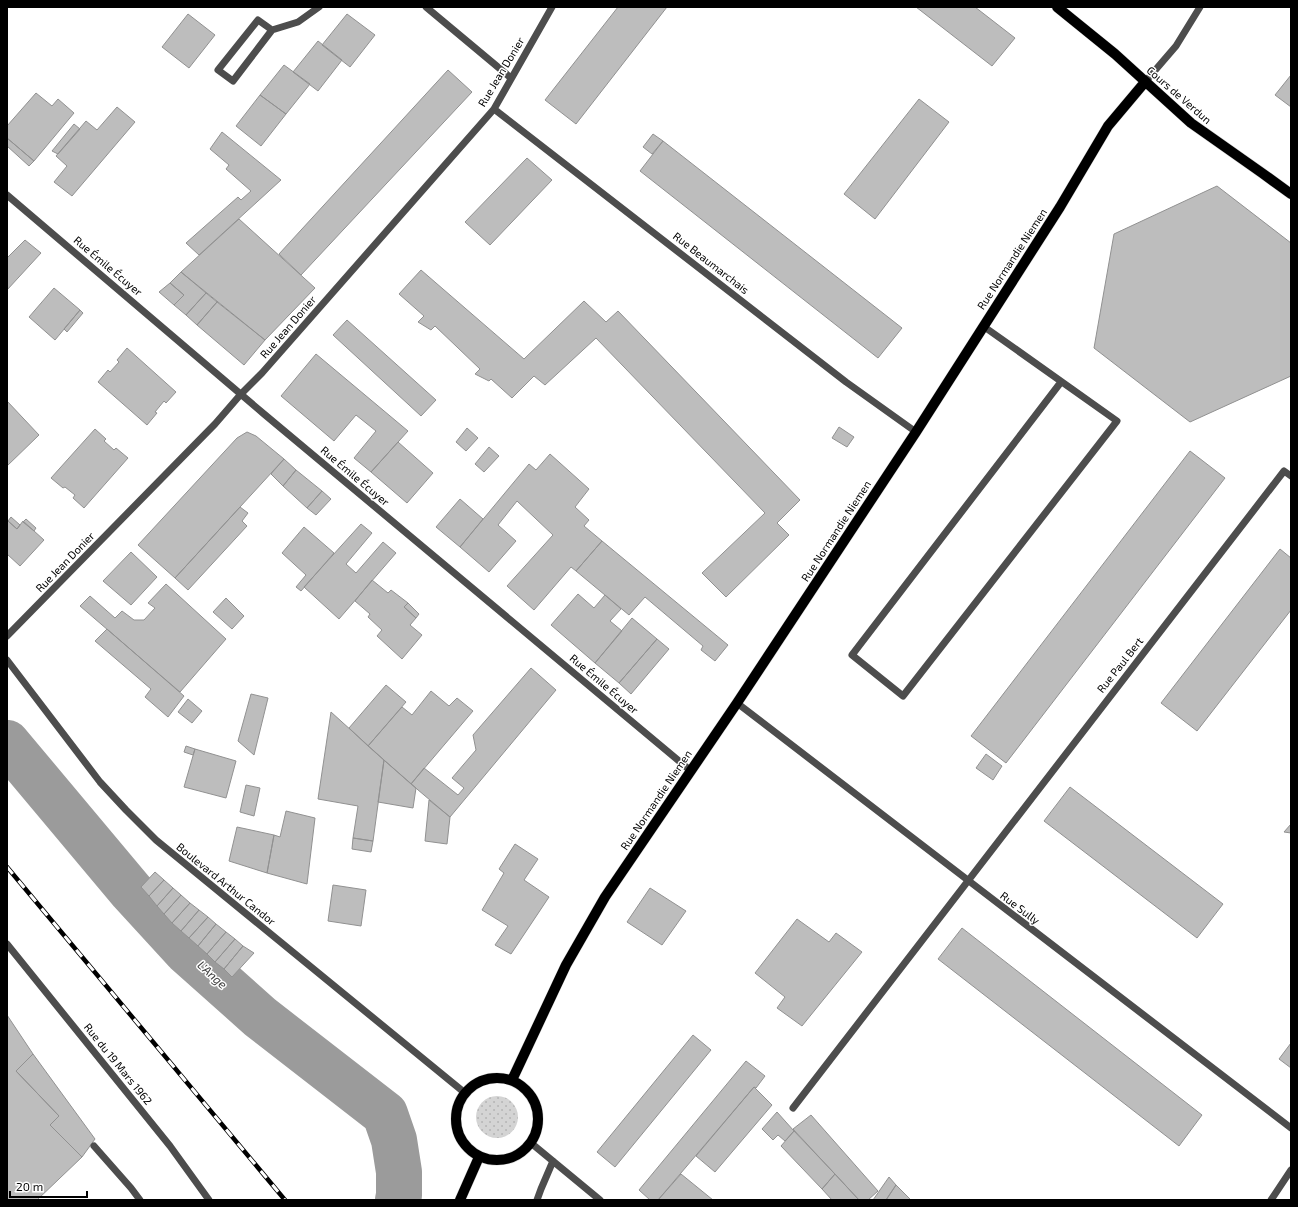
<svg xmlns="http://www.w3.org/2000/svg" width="1298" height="1207" font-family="'Exo 2',sans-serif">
<defs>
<pattern id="park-dots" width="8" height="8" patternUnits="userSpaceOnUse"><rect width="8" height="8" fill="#d4d4d4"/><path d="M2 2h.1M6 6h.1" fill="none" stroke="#b4b4b4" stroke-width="1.8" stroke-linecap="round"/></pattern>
</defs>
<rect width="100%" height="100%" fill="#fff"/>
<path fill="url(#park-dots)" d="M476 1117a21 21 0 1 1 42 0a21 21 0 1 1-42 0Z"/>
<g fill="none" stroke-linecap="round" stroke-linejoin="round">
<path stroke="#9b9b9b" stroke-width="46" d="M 7,743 L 131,891 L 186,951 L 260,1017 L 385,1114 L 394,1140 L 399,1172 L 399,1195 L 398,1200"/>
</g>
<path fill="#bdbdbd" stroke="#919191" d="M 618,7 L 667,7 L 576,124 L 545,100 Z
M 916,7 L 975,7 L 1015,38 L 992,66 Z
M 188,14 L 215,35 L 189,68 L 162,47 Z
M 347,14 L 375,35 L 350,67 L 322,45 Z
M 318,41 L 342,60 L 318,91 L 293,72 Z
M 284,65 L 310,84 L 286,114 L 260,95 Z
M 448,70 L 472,92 L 301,275 L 279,254 Z
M 1291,75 L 1291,107 L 1275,95 Z
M 36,93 L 52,106 L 58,99 L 74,113 L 34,161 L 7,138 L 7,126 Z
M 260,95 L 286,114 L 261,146 L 236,126 Z
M 919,99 L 949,122 L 875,219 L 844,194 Z
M 117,107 L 135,122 L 72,196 L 54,182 L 67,166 L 56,156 L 86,121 L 97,130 Z
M 74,124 L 80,129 L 58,154 L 52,151 Z
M 222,132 L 281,180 L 199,255 L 186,243 L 238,197 L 241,200 L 251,191 L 226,169 L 229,165 L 210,149 Z
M 653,134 L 663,141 L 652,154 L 643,147 Z
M 7,138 L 34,161 L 29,166 L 7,146 Z
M 663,141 L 902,328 L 878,358 L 640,171 Z
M 527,158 L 552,180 L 490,245 L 465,222 Z
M 1217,186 L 1291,243 L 1291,376 L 1190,422 L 1094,348 L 1114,234 Z
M 239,219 L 315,288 L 265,340 L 181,272 Z
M 25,240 L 41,253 L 7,290 L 7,258 Z
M 421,270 L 524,359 L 584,301 L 606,322 L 618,311 L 800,500 L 777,523 L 789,535 L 726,597 L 702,573 L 765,513 L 596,338 L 545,385 L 534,376 L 512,398 L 491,379 L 489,381 L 475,374 L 480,369 L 435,326 L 431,330 L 418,322 L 424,316 L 399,294 Z
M 181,272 L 206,293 L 186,315 L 174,305 L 184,295 L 170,283 Z
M 170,283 L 184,295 L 174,305 L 159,292 Z
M 54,288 L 80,310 L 55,340 L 29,317 Z
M 206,293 L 217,302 L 197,325 L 186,315 Z
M 217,302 L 265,340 L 244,365 L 197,325 Z
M 80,310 L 83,313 L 67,332 L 64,329 Z
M 347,320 L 436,400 L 421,416 L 333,335 Z
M 127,348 L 176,392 L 166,403 L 164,401 L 155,412 L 157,413 L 147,425 L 98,382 L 108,370 L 110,372 L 119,362 L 117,360 Z
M 316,354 L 408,431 L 371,472 L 354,458 L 376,431 L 356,415 L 334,441 L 281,396 Z
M 7,401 L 39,435 L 7,466 Z
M 839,427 L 854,437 L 847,447 L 832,438 Z
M 467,428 L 478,438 L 466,451 L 456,442 Z
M 95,429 L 106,439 L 104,441 L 114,450 L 116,448 L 128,458 L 84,508 L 73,498 L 75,495 L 65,487 L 63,488 L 51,478 Z
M 247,432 L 256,436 L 284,459 L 175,578 L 138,545 L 237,438 Z
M 398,442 L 433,473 L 407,503 L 371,472 Z
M 489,447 L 499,456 L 484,472 L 475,464 Z
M 1190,451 L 1225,478 L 1006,763 L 971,736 Z
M 550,454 L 589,489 L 575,507 L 589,520 L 584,526 L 602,541 L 576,571 L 571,567 L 534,610 L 507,586 L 553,535 L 517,501 L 498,525 L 516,541 L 489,572 L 460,547 L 529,464 L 536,470 Z
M 284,459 L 296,470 L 283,486 L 271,474 Z
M 296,470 L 322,491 L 307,508 L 283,486 Z
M 322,491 L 331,499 L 316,515 L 307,508 Z
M 460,499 L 483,519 L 460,547 L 436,527 Z
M 240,507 L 248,513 L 242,521 L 247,526 L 188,590 L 175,578 Z
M 11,517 L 20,525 L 17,529 L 8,521 Z
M 26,519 L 36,528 L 34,531 L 23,522 Z
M 8,521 L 17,529 L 23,521 L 44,540 L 20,566 L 7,554 L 7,522 Z
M 361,524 L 372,533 L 346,564 L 356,573 L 383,542 L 396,553 L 339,619 L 304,587 Z
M 304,527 L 334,553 L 301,591 L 296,587 L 306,575 L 282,553 Z
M 602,541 L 728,645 L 715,661 L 701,650 L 703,646 L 645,597 L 629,615 L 576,571 Z
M 1280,549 L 1291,558 L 1291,610 L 1197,731 L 1161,703 Z
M 131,552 L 157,577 L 131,605 L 103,581 Z
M 372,580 L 388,593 L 391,590 L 408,603 L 404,607 L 416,618 L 410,625 L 422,635 L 402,659 L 377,636 L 382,630 L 368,617 L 370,614 L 355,601 Z
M 166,584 L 226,639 L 180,692 L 80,606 L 90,596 L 115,618 L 122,611 L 134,620 L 144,620 L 155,608 L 148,603 Z
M 578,594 L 594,608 L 605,595 L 621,609 L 610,621 L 622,631 L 595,663 L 551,625 Z
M 226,598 L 244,616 L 232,629 L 213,612 Z
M 408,603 L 419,614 L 416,618 L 404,607 Z
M 632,618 L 657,639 L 619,683 L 595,663 Z
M 107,629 L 184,696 L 168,717 L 145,697 L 151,689 L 95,641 Z
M 657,639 L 669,649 L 631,694 L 619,683 Z
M 531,668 L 556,690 L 450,817 L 411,784 L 424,768 L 458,795 L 464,788 L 452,778 L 476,750 L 473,735 Z
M 386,685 L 406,702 L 368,746 L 349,728 Z
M 431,691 L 449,706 L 457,698 L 473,711 L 411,784 L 368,746 L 402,707 L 412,715 Z
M 251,694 L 268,698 L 254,755 L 238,741 Z
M 188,699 L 202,711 L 192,723 L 178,712 Z
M 331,712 L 384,760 L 373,841 L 353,838 L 358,806 L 318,799 Z
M 186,746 L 195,749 L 193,755 L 184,752 Z
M 195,749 L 236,761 L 226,798 L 184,787 Z
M 986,754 L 1002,766 L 993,780 L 976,768 Z
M 384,760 L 416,788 L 413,808 L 378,802 Z
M 246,785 L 260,788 L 254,816 L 240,812 Z
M 1070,787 L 1223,904 L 1197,938 L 1044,821 Z
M 429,800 L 450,817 L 447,844 L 425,841 Z
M 286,811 L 315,818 L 307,884 L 267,873 L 274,835 L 280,837 Z
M 1291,824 L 1291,833 L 1284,832 Z
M 237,827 L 274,835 L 267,873 L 229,861 Z
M 353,838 L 373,841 L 371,852 L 352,849 Z
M 515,844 L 538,859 L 524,880 L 549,897 L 511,954 L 495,945 L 508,926 L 482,910 L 504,873 L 499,869 Z
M 155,872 L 164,880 L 149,896 L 141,887 Z
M 164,880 L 173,888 L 157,906 L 149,896 Z
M 333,885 L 366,890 L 361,926 L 328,921 Z
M 173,888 L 181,895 L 164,914 L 157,906 Z
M 650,888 L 686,911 L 662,945 L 627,922 Z
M 181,895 L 190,903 L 172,923 L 164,914 Z
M 190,903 L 199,910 L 181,931 L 172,923 Z
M 199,910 L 208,917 L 189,938 L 181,931 Z
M 208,917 L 216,924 L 198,946 L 189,938 Z
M 797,919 L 829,942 L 836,933 L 862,952 L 802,1026 L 777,1008 L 785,997 L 755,973 Z
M 216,924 L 226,932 L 207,954 L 198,946 Z
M 962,928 L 1202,1115 L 1179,1146 L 938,959 Z
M 226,932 L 235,939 L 215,962 L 207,954 Z
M 235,939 L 243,946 L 224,969 L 215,962 Z
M 243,946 L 254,953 L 232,977 L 224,969 Z
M 7,1015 L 33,1054 L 16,1071 L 59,1116 L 50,1125 L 82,1157 L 37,1200 L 7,1200 Z
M 693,1035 L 711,1050 L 615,1167 L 597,1152 Z
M 1291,1043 L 1291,1068 L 1279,1059 Z
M 33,1054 L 95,1139 L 82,1157 L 50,1125 L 59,1116 L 16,1071 Z
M 746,1061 L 765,1076 L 756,1088 L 754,1087 L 658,1200 L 650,1200 L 639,1190 Z
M 754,1087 L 772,1105 L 715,1172 L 696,1156 Z
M 777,1112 L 794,1131 L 785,1141 L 778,1135 L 773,1140 L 762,1129 Z
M 811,1115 L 878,1191 L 868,1200 L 859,1200 L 793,1129 Z
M 794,1131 L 835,1174 L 822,1189 L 781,1146 Z
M 681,1174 L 713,1200 L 658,1200 Z
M 835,1174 L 859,1200 L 832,1200 L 822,1189 Z
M 889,1177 L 896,1185 L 886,1200 L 873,1200 Z
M 896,1185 L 911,1200 L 886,1200 Z"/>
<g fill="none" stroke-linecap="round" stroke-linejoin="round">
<defs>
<path id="major" d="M 1057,7 L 1115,54 L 1191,123 L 1262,173 L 1291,194
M456 1119a41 41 0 1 1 82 0a41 41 0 1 1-82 0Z
M 512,1080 L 566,965 L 605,897 L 737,703 L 916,432 L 1060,207 L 1108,126 L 1145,82
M 460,1200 L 479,1157"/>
</defs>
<use href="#major" stroke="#dbdbdb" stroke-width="11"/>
<path stroke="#4d4d4d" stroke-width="7" d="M 426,7 L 511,78
M 272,30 L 258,20 L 218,70 L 233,81 L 272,30 L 298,22 L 319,7
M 1145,82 L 1176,46 L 1200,7
M 494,109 L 846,382 L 916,432
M 7,195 L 264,414 L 691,771
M 983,326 L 1117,421 L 903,696 L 852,655 L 1061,382
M 7,636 L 215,424 L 241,394 L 262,373 L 494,109 L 552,7
M 7,660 L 100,782 L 126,810 L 156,840 L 465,1093
M 737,703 L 1291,1128
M 7,944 L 170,1146 L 209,1200
M 793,1108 L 1284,471 L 1291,476
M 531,1143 L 600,1200
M 94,1146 L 131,1188 L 140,1200
M 537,1200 L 541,1189 L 553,1161
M 1271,1200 L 1291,1170"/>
<use href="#major" stroke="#000" stroke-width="10"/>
<defs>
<path id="rail" d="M 7,867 L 285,1200"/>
</defs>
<use href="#rail" stroke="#000" stroke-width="4.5"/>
<use href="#rail" stroke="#fff" stroke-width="3" stroke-dasharray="9" stroke-linecap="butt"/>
</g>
<g text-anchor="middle" stroke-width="3" stroke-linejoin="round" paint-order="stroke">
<g font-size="11" fill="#000" stroke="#fff">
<text transform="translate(501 72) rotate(-59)" y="4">Rue Jean Donier</text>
<text transform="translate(1179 95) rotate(41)" y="4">Cours de Verdun</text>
<text transform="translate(1012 259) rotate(-57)" y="4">Rue Normandie Niemen</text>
<text transform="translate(711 263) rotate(38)" y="4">Rue Beaumarchais</text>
<text transform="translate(108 266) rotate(40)" y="4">Rue Émile Écuyer</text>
<text transform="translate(288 327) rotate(-49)" y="4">Rue Jean Donier</text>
<text transform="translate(355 476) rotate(40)" y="4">Rue Émile Écuyer</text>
<text transform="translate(836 531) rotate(-57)" y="4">Rue Normandie Niemen</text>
<text transform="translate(65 562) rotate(-46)" y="4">Rue Jean Donier</text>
<text transform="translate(1120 665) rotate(-52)" y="4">Rue Paul Bert</text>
<text transform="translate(604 684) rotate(40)" y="4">Rue Émile Écuyer</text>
<text transform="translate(656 800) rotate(-56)" y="4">Rue Normandie Niemen</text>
<text transform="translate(226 884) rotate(39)" y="4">Boulevard Arthur Candor</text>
<text transform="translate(1020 908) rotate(37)" y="4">Rue Sully</text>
<text transform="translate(118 1064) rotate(51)" y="4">Rue du 19 Mars 1962</text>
</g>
<g font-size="12" font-style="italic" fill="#3c3c3c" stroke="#fff">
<text transform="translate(212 975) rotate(42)" y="4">L'Ange</text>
</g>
</g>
<rect width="1298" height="1207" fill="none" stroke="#000000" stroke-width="16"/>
<path d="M10 1191v6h77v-6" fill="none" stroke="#000000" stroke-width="2"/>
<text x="16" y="1191" font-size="12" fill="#000000" stroke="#ffffff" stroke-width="3" paint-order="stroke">20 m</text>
</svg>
